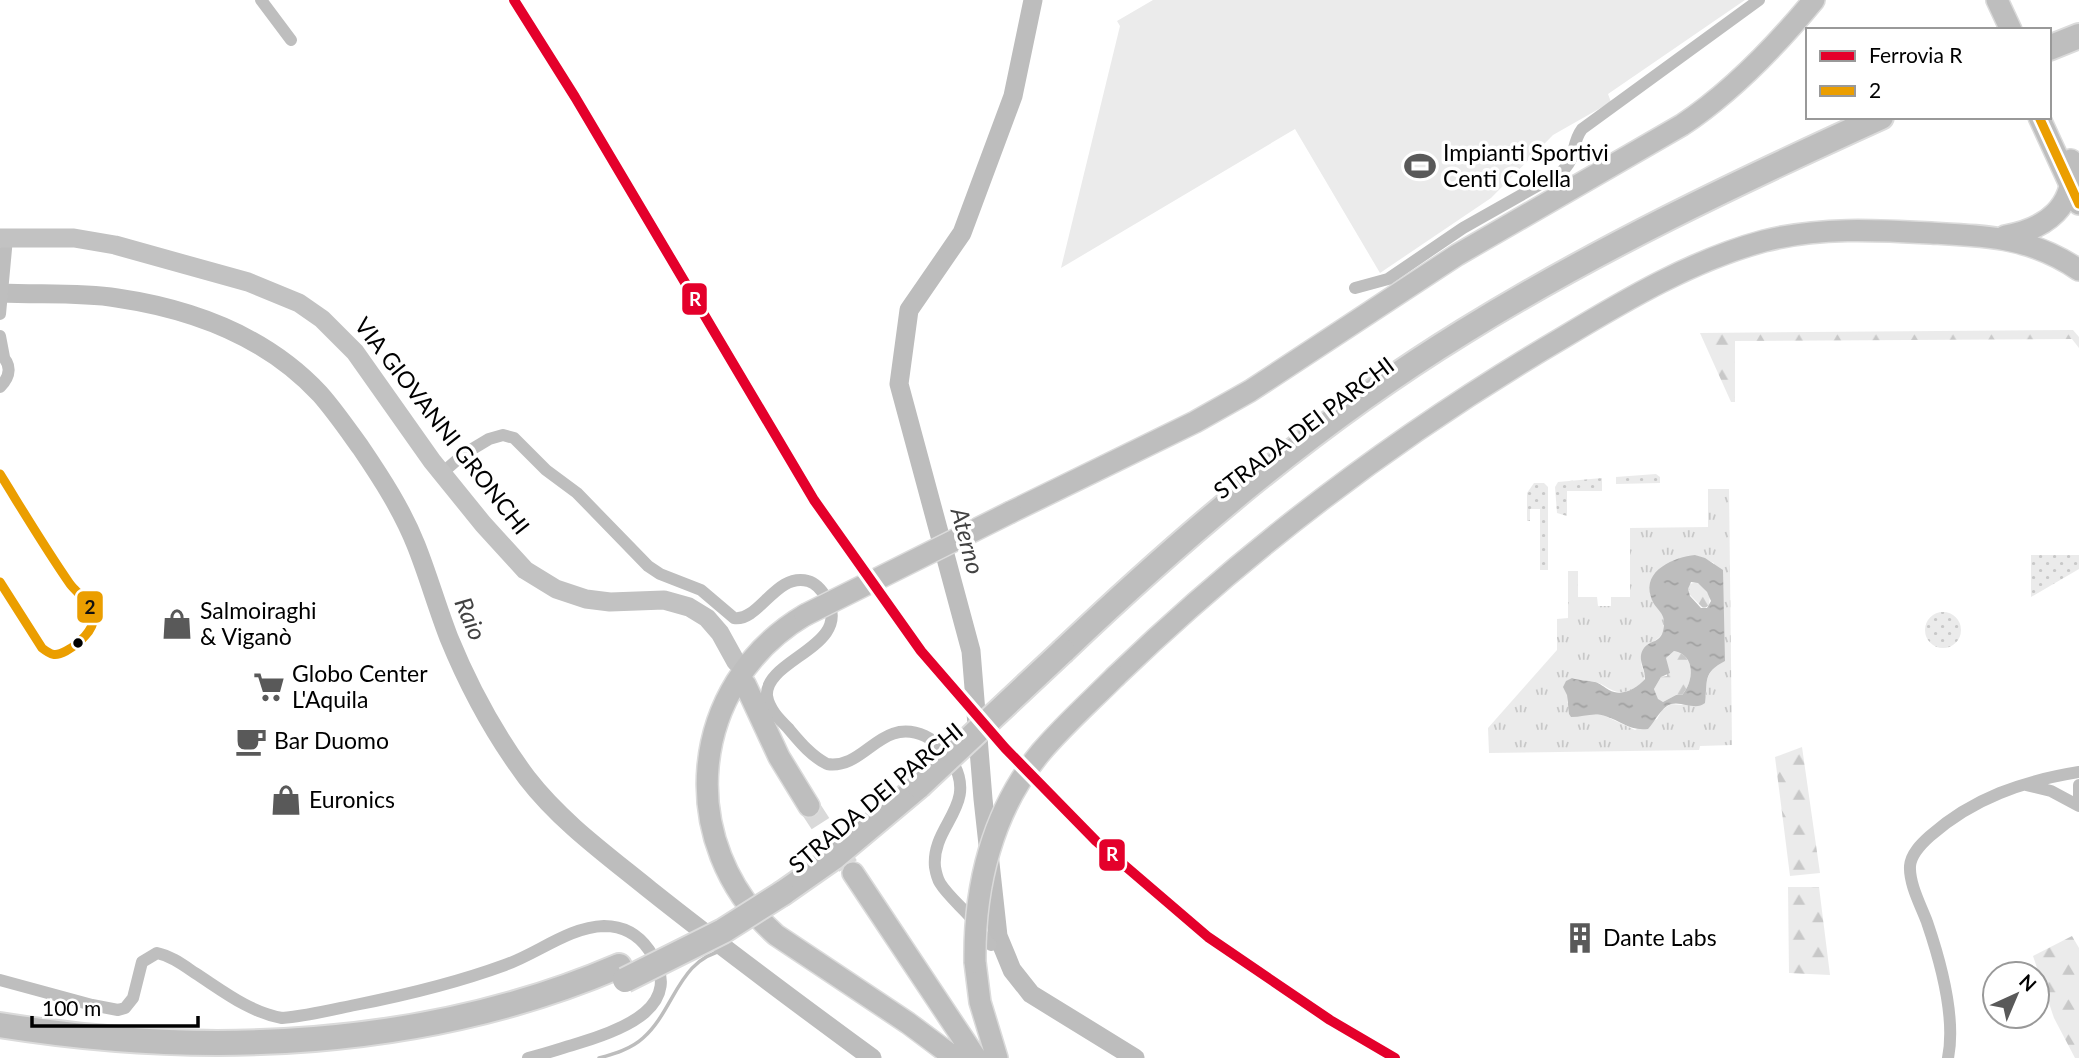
<svg xmlns="http://www.w3.org/2000/svg" width="2079" height="1058" font-family="Lato,sans-serif">
<defs>
<pattern id="grass-dots" width="8" height="8" patternUnits="userSpaceOnUse" patternTransform="scale(1.75)"><rect width="8" height="8" fill="#ebebeb"/><path d="M2 2h.1M6 6h.1" fill="none" stroke="#c8c8c8" stroke-width="1.8" stroke-linecap="round"/></pattern>
<pattern id="forest-firs" width="22" height="20" patternUnits="userSpaceOnUse" patternTransform="scale(1.75)"><rect width="22" height="20" fill="#ebebeb"/><path d="M5 1l3.5 6h-7zM16 11l3.5 6h-7z" fill="#c8c8c8"/></pattern>
<pattern id="park-tufts" width="24" height="20" patternUnits="userSpaceOnUse" patternTransform="scale(1.75)"><rect width="24" height="20" fill="#ebebeb"/><path d="M3 7l-1-3M5 7V3M7 7l1-3M15 17l-1-3M17 17v-4M19 17l1-3" fill="none" stroke="#c8c8c8"/></pattern>
<pattern id="water-ripples" width="26" height="14" patternUnits="userSpaceOnUse" patternTransform="scale(1.75)"><rect width="26" height="14" fill="#bdbdbd"/><path d="M2 4q2-2 4 0t4 0M15 11q2-2 4 0t4 0" fill="none" stroke="#a1a1a1"/></pattern>
</defs>
<rect width="100%" height="100%" fill="#fff"/>
<path fill="url(#grass-dots)" d="M 1656,474 L 1660,477 L 1660,483 L 1616,484 L 1616,477 Z
M 1602,478 L 1602,491 L 1567,491 L 1567,516 L 1557,513 L 1555,487 L 1558,482 Z
M 1534,483 L 1544,483 L 1548,487 L 1548,570 L 1540,570 L 1540,509 L 1530,509 L 1530,521 L 1527,521 L 1527,493 Z
M 2031,555 L 2079,555 L 2079,569 L 2031,597 Z
M1925 630a18 18 0 1 1 36 0a18 18 0 1 1-36 0Z"/>
<path fill="url(#forest-firs)" d="M 2073,330 L 2079,337 L 2079,348 L 2072,339 L 1735,341 L 1735,402 L 1731,402 L 1700,333 Z
M 1698,582 L 1710,596 L 1709,605 L 1704,609 L 1688,593 L 1689,584 Z
M 1674,651 C 1696,655 1694,682 1682,695 L 1676,695 L 1663,702 L 1658,700 L 1654,689 L 1661,677 L 1667,676 L 1666,658 Z
M 1802,747 L 1820,873 L 1790,876 L 1775,757 Z
M 1788,887 L 1819,887 L 1830,975 L 1789,973 Z
M 2072,936 L 2079,948 L 2079,1058 L 2075,1058 L 2054,1018 L 2033,956 Z"/>
<path fill="url(#park-tufts)" fill-rule="evenodd" d="M 1708,489 L 1729,489 L 1732,745 L 1700,746 L 1699,750 L 1489,753 L 1488,728 L 1557,650 L 1557,619 L 1568,618 L 1568,571 L 1578,571 L 1578,597 L 1597,597 L 1598,606 L 1611,606 L 1611,597 L 1630,597 L 1630,528 L 1708,527 ZM 1695,555 L 1714,563 L 1716,666 C 1706,675 1706,683 1706,696 L 1682,705 L 1671,704 L 1662,710 L 1657,719 L 1635,730 L 1603,715 L 1587,714 L 1567,703 L 1567,695 C 1572,691 1579,684 1585,682 C 1606,677 1611,703 1636,687 C 1642,683 1645,681 1645,674 C 1626,638 1681,646 1661,610 Z"/>
<path fill="#ebebeb" d="M 1153,0 L 1745,0 L 1608,94 L 1611,102 L 1553,135 L 1491,198 L 1380,273 L 1295,129 L 1061,268 L 1120,26 L 1117,21 Z"/>
<path fill="url(#water-ripples)" fill-rule="evenodd" d="M 1695,555 L 1705,558 L 1723,570 L 1725,661 C 1702,673 1708,681 1705,703 C 1695,711 1683,701 1671,704 C 1661,707 1655,722 1648,729 C 1628,731 1622,721 1605,716 C 1594,712 1583,717 1571,717 L 1569,714 L 1567,695 L 1563,687 L 1566,681 L 1572,678 C 1580,681 1587,680 1595,682 C 1600,683 1605,688 1609,690 C 1622,697 1636,689 1645,679 C 1646,669 1636,659 1644,648 C 1651,639 1662,644 1664,626 C 1666,612 1654,609 1651,597 C 1642,570 1675,557 1695,555 ZM 1691,582 L 1698,583 L 1707,592 L 1711,601 L 1707,608 L 1701,608 L 1690,596 L 1688,589 ZM 1674,651 C 1696,655 1694,682 1682,695 L 1676,695 L 1663,702 L 1658,699 L 1654,689 L 1661,677 L 1670,673 L 1666,658 Z"/>
<g fill="none" stroke-linecap="round" stroke-linejoin="round">
<path stroke="#bdbdbd" stroke-width="3.5" d="M 599,1058 C 614,1054 631,1049 643,1038 C 675,1010 678,958 726,950"/>
<path stroke="#bdbdbd" stroke-width="19" d="M 1033,0 L 1013,96 L 962,233 L 909,310 L 899,384 L 971,651 L 983,799 L 998,936 L 1012,970 L 1031,994 L 1135,1058
M 0,293 C 39,295 79,292 117,298 C 192,309 267,337 320,394 C 335,411 348,430 361,448 C 382,479 402,510 416,545 C 428,575 437,607 449,638 C 469,687 495,735 527,778 C 561,822 607,855 650,890 C 723,948 797,1003 872,1058"/>
<path stroke="#d9d9d9" stroke-width="21" stroke-dasharray="21 10" stroke-linecap="butt" d="M 809,806 L 848,866"/>
<defs>
<path id="primary" d="M 1997,0 L 2011,30
M 2039,117 L 2079,204"/>
<path id="trunk" d="M 2005,236 C 2046,229 2077,206 2071,160
M 1011,512 L 1195,422 L 1250,391 L 1457,255 L 1682,125 C 1732,92 1775,47 1814,0
M 805,615 C 687,685 674,844 776,935 L 908,1023 L 955,1058
M 1116,676 C 1252,545 1402,432 1564,337 C 1627,299 1693,260 1764,241 C 1819,227 1875,230 1931,233 C 1987,236 2031,237 2079,270
M 745,684 L 779,757 L 809,806
M 853,873 L 976,1058
M 975,962 L 980,1002 L 997,1058"/>
<path id="motorway" d="M 2049,48 L 2079,36
M 1063,651 C 1187,533 1317,422 1463,332 C 1597,249 1738,182 1881,117
M 783,893 L 833,858 L 919,786
M 0,1025 C 206,1058 426,1049 619,966"/>
</defs>
<use href="#primary" stroke="#dbdbdb" stroke-width="24"/>
<use href="#trunk" stroke="#dbdbdb" stroke-width="24"/>
<use href="#motorway" stroke="#dbdbdb" stroke-width="28"/>
<path stroke="#bebebe" stroke-width="12" d="M 261,0 L 291,40
M 1355,288 L 1388,279 L 1463,228 L 1560,173 C 1578,159 1570,145 1582,129 L 1759,0
M 0,314 L 7,238
M 0,336 L 4,357
M 0,354 C 12,364 11,376 0,387
M 442,473 L 464,454 L 489,439 L 503,435 L 514,438 L 546,470 L 577,493 L 648,566 L 660,574 L 701,590 L 734,618 C 759,622 776,572 808,581 C 816,583 823,592 827,599 C 853,647 764,659 767,696 C 769,709 779,719 788,728 C 799,741 811,756 827,764 C 865,770 880,716 925,736 C 936,741 946,751 952,761 C 979,806 931,825 935,867 C 936,873 937,878 940,883 C 948,896 962,907 972,919 C 979,928 983,938 991,945
M 2026,785 L 2051,791 L 2079,806
M 2079,785 L 2079,802
M 0,980 L 92,1005 L 118,1010 L 125,1008 L 133,998 L 142,962 L 157,953 C 171,956 183,965 195,973 C 223,991 249,1012 282,1018 C 307,1016 331,1010 355,1005 C 406,995 456,983 505,965 C 537,954 569,927 604,926 C 623,926 638,934 649,950 C 688,1006 622,1030 579,1043 C 562,1048 545,1054 528,1058
M 1948,1058 C 1956,1018 1940,960 1927,922 C 1921,906 1909,884 1910,866 C 1911,854 1921,844 1930,836 C 1973,798 2023,781 2079,772"/>
<path stroke="#c2c2c2" stroke-width="19" d="M 0,238 L 74,238 L 115,245 L 248,282 L 299,303 L 322,319 L 355,352 L 432,461 L 483,524 L 525,570 L 556,589 L 586,599 L 610,602 L 664,600 L 689,607 L 707,618 L 720,633 L 736,662"/>
<use href="#primary" stroke="#bebebe" stroke-width="21"/>
<use href="#trunk" stroke="#bebebe" stroke-width="21"/>
<use href="#motorway" stroke="#bebebe" stroke-width="24"/>
<defs>
<path id="trunk-bridge" d="M 805,615 L 1011,512
M 975,962 C 974,887 992,811 1041,752 C 1064,725 1091,701 1116,676"/>
<path id="motorway-bridge" d="M 919,786 L 1063,651
M 625,980 L 723,931 L 783,893"/>
</defs>
<use href="#trunk-bridge" stroke="#dbdbdb" stroke-width="24" stroke-linecap="butt"/>
<use href="#motorway-bridge" stroke="#dbdbdb" stroke-width="28" stroke-linecap="butt"/>
<use href="#trunk-bridge" stroke="#bebebe" stroke-width="21"/>
<use href="#motorway-bridge" stroke="#bebebe" stroke-width="24"/>
<defs>
<path id="bus-1" d="M 2039,117 L 2079,204
M 0,474 C 23,511 45,548 70,584 C 77,593 90,602 93,614 C 97,629 77,645 66,651 C 55,657 51,655 42,648 L 0,582"/>
</defs>
<use href="#bus-1" stroke="#fff" stroke-width="14"/>
<use href="#bus-1" stroke="#eb9e00" stroke-width="9"/>
<defs>
<path id="rail-1" d="M 514,0 L 575,97 L 814,500 L 921,651 L 1005,748 L 1096,841 L 1208,937 L 1330,1020 L 1395,1058"/>
</defs>
<use href="#rail-1" stroke="#fff" stroke-width="16"/>
<use href="#rail-1" stroke="#e4002b" stroke-width="10"/>
</g>
<defs>
<symbol id="stadium-bare" viewBox="-9 -9 18 18"><path d="M0-5a6.5 5 0 1 0 0 10a6.5 5 0 1 0 0-10ZM-3.5-1.8h7v3.6h-7Z" fill="#595959" stroke="#fff" stroke-width="2.5" paint-order="stroke"/></symbol>
<symbol id="shop-bare" viewBox="-9 -9 18 18"><path d="M-5-2.5h2.3a2.7 3.5 0 0 1 5.4 0H5L5.5 6h-11ZM-1.5-2.5h3a1.5 2.3 0 0 0-3 0Z" fill="#595959" stroke="#fff" stroke-width="2.5" paint-order="stroke"/></symbol>
<symbol id="supermarket-bare" viewBox="-9 -9 18 18"><path d="M-6-5.5h2.5l.6 2H6L4.5 2H-2.5L-4.4-4H-6ZM-1.5 3.2a1.3 1.3 0 1 0 .1 0ZM3 3.2a1.3 1.3 0 1 0 .1 0Z" fill="#595959" stroke="#fff" stroke-width="2.5" paint-order="stroke"/></symbol>
<symbol id="cafe-bare" viewBox="-9 -9 18 18"><path d="M-5.5-4.5H6V0H3Q3 3.5 0 3.5H-2.5Q-5.5 3.5-5.5 0ZM3-3.2v2h1.7v-2ZM-6 4.5H4V6H-6Z" fill="#595959" stroke="#fff" stroke-width="2.5" paint-order="stroke"/></symbol>
<symbol id="building-bare" viewBox="-9 -9 18 18"><path d="M-4-6H4V6H1V3H-1V6H-4ZM-2.5-4.3h1.7v1.8h-1.7ZM.8-4.3h1.7v1.8H.8ZM-2.5-1h1.7V.8h-1.7ZM.8-1h1.7V.8H.8Z" fill="#595959" stroke="#fff" stroke-width="2.5" paint-order="stroke"/></symbol>
</defs>
<g fill-rule="evenodd">
<use href="#stadium-bare" x="1398" y="144" width="44" height="44"/>
<use href="#shop-bare" x="155" y="602" width="44" height="44"/>
<use href="#supermarket-bare" x="247" y="665" width="44" height="44"/>
<use href="#cafe-bare" x="229" y="719" width="44" height="44"/>
<use href="#shop-bare" x="264" y="778" width="44" height="44"/>
<use href="#building-bare" x="1558" y="916" width="44" height="44"/>
</g>
<circle fill="#000" stroke="#fff" stroke-width="2.5" cx="78" cy="643" r="6"/>
<g text-anchor="middle" stroke-width="7" stroke-linejoin="round" paint-order="stroke">
<g font-size="23" fill="#000" stroke="#fff" text-anchor="start">
<text x="1443" y="161">Impianti Sportivi<tspan x="1443" dy="26">Centi Colella</tspan></text>
<text x="200" y="619">Salmoiraghi<tspan x="200" dy="26">&amp; Viganò</tspan></text>
<text x="292" y="682">Globo Center<tspan x="292" dy="26">L'Aquila</tspan></text>
<text x="274" y="749">Bar Duomo</text>
<text x="309" y="808">Euronics</text>
<text x="1603" y="946">Dante Labs</text>
</g>
<g font-size="23" fill="#000" stroke="#fff">
<text transform="translate(442 426) rotate(52)" y="8">VIA GIOVANNI GRONCHI</text>
<text transform="translate(1304 428) rotate(-37)" y="8">STRADA DEI PARCHI</text>
<text transform="translate(876 798) rotate(-40)" y="8">STRADA DEI PARCHI</text>
</g>
<g font-size="24" font-style="italic" fill="#424242" stroke="#fff">
<text transform="translate(967 541) rotate(75)" y="8">Aterno</text>
<text transform="translate(470 619) rotate(67)" y="8">Raio</text>
</g>
</g>
<g stroke="#fff" stroke-width="2.5">
<rect x="681" y="282" width="27" height="34" rx="7" fill="#e4002b"/>
<rect x="76" y="590" width="28" height="34" rx="7" fill="#eb9e00"/>
<rect x="1098" y="838" width="28" height="34" rx="7" fill="#e4002b"/>
</g>
<g font-size="19" text-anchor="middle" font-weight="bold" fill="#fff">
<text x="695" y="306">R</text>
<text x="1112" y="861">R</text>
</g>
<g font-size="19" text-anchor="middle" font-weight="bold" fill="#111">
<text x="90" y="614">2</text>
</g>
<rect x="1806" y="28" width="245" height="91" fill="#ffffff" stroke="#999999" stroke-width="2"/>
<rect x="1820" y="51" width="35" height="10" fill="#e4002b" stroke="#999999" stroke-width="2"/>
<text x="1869" y="63" font-size="21" fill="#000000">Ferrovia R</text>
<rect x="1820" y="86" width="35" height="10" fill="#eb9e00" stroke="#999999" stroke-width="2"/>
<text x="1869" y="98" font-size="21" fill="#000000">2</text>
<g transform="translate(2016 995) rotate(44)"><circle r="33" fill="#ffffff" stroke="#999999" stroke-width="2"/>
<path d="M0-5L12 26L0 18L-12 26Z" fill="#595959"/>
<text y="-10" font-size="19" font-weight="bold" text-anchor="middle" fill="#000000">N</text>
</g>
<path d="M32 1016v10h166v-10" fill="none" stroke="#000000" stroke-width="3.5"/>
<text x="42" y="1016" font-size="21" fill="#000000" stroke="#ffffff" stroke-width="5" paint-order="stroke">100 m</text>
</svg>
